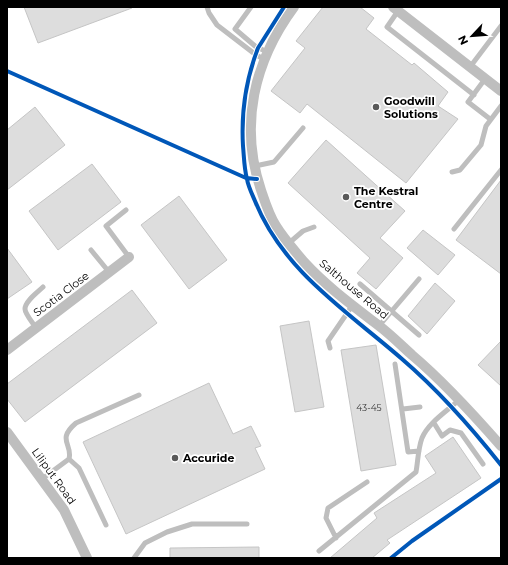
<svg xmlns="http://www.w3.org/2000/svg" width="508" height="565" font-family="Montserrat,sans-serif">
<rect width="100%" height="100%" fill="#fff"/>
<path fill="#ddd" stroke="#c5c5c5" d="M 24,7 L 132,7 L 132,8 L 38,43 Z
M 323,7 L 360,7 L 374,18 L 366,29 L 412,65 L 414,63 L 448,92 L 438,106 L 458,119 L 406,183 L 307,104 L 300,113 L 271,91 L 305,48 L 296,41 Z
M 35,107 L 65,145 L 7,190 L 7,130 Z
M 326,140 L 405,211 L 380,238 L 403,258 L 376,289 L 357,273 L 370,258 L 288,183 Z
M 92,164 L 121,202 L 58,250 L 29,211 Z
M 501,180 L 501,274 L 456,240 Z
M 179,196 L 227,260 L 189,289 L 141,225 Z
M 423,230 L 455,255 L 438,275 L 407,248 Z
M 7,248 L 32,282 L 7,299 Z
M 435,283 L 455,301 L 427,334 L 408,316 Z
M 132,290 L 157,323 L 25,422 L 7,399 L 7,384 Z
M 309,321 L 324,407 L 295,412 L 280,326 Z
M 501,341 L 501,386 L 478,365 Z
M 376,345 L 396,465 L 361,471 L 341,350 Z
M 209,383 L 233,434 L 251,426 L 261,446 L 255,448 L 265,469 L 126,534 L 83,442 Z
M 453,437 L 481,478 L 387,540 L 390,543 L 372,558 L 330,558 L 377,518 L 374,513 L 436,473 L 425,456 Z
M 259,547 L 259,558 L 170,558 L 170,548 Z"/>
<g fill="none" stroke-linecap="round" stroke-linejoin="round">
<path stroke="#bebebe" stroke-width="5" d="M 207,7 L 209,13 L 217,25 L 256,55 L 264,59
M 251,7 L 235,29 L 255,46 L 267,52
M 398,11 L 387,27 L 474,95
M 470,67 L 501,26
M 485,79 L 468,102 L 490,119
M 255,166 L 274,162 L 303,128
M 452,172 L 460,170 L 481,145 L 486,126 L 501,106
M 126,210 L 106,226 L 129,257
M 454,229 L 501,170
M 289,243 L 303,231 L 314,227
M 91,250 L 109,272
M 360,284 L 419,335
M 379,326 L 419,279
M 36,328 C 33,323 25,314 25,309 C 25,301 38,292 43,287
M 330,348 L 328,341 L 352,306
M 395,364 L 408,452 L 419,451
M 403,409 L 420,407
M 434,423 L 442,436 L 450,430 L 461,433 L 483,464
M 69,459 L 79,468 L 106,525
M 42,479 L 69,459 C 73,444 56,440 76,423 L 139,395
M 336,538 L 326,518 L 328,508 L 367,482
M 319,551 L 416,472 C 418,461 418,449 422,438 C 428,423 447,411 459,400
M 134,558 L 145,543 L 167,532 L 192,524 L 247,524"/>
<path stroke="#bebebe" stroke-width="10" d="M 294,7 C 254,61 239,125 261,190 C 265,202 269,215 276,226 C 284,239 295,251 304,262 C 326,286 352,305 378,325 C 390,334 401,345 412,355 C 444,382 473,414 501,446
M 393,7 L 501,91
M 7,350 L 129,257
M 7,432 L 64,510 L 87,558"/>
<defs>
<path id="cycleway" d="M 284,7 L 258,48 C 246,79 241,112 243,146 C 244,156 244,168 247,179 C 248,186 252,194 255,201 C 283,271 347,311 402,359 C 438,390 471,427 501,465
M 7,71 L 246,178 L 257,179
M 391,558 L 412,541 L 501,479"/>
</defs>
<use href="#cycleway" stroke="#fff" stroke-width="6"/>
<use href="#cycleway" stroke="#0057b8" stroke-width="4"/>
</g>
<g fill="#595959" stroke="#fff" stroke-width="1.5">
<circle cx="376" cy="107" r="4"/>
<circle cx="346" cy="197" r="4"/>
<circle cx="175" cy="458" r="4"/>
</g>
<g text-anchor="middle" stroke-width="3.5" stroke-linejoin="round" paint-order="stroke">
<g font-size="9" fill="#373737">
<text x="369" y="411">43-45</text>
</g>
<g font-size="11" font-weight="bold" fill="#000" stroke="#fff" text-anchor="start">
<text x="384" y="105">Goodwill<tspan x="384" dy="13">Solutions</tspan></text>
<text x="354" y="195">The Kestral<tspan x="354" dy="13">Centre</tspan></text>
<text x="183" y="462">Accuride</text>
</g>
<g font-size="11" fill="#000" stroke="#fff">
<text transform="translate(354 289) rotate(40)" y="4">Salthouse Road</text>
<text transform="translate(61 294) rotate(-37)" y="4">Scotia Close</text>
<text transform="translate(54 476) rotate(54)" y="4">Liliput Road</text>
</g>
</g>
<rect width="508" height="565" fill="none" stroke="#000000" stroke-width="16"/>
<g transform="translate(472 36) rotate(244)" stroke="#ffffff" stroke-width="3" paint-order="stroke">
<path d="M0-3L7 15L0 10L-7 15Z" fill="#000000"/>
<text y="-6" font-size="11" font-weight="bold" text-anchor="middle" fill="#000000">N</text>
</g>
</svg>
